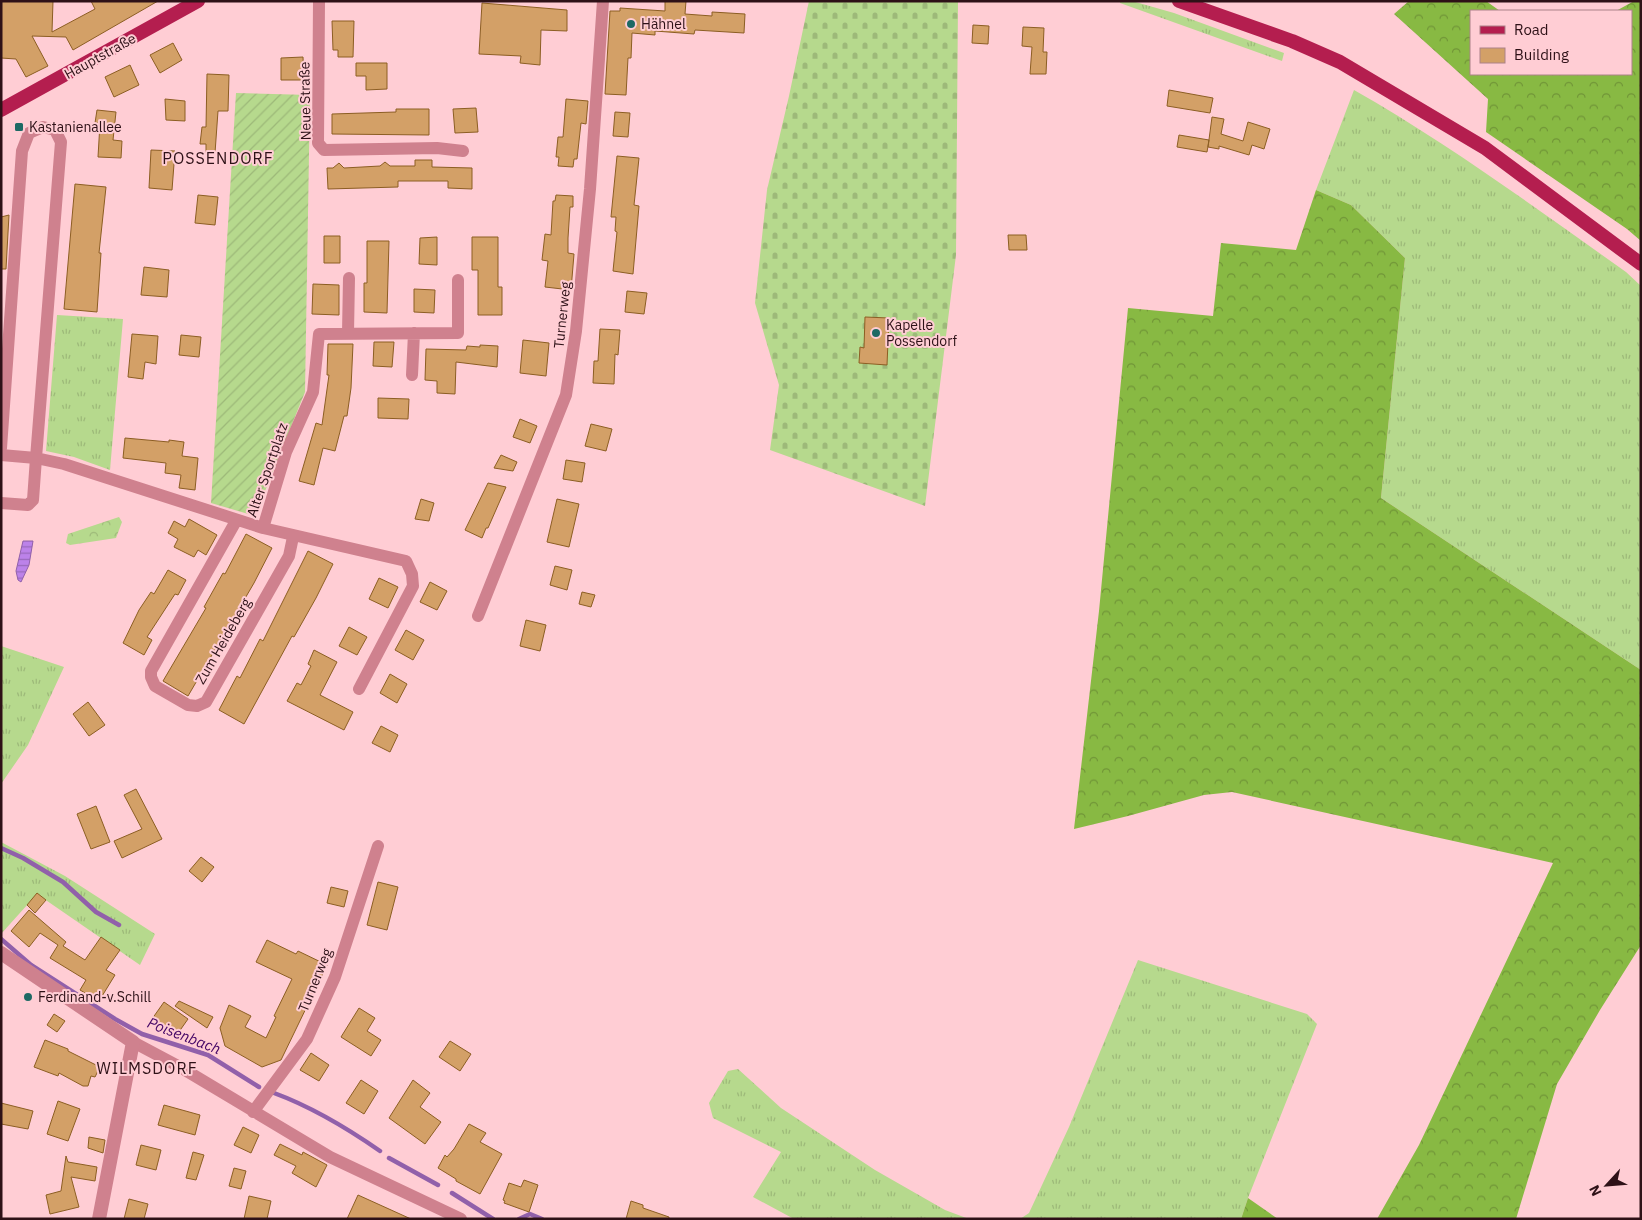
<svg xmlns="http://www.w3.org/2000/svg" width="1642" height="1220" font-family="'IBM Plex Sans',sans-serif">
<defs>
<pattern id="grass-tufts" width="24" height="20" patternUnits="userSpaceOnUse" patternTransform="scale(1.25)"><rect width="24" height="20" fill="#b6d98d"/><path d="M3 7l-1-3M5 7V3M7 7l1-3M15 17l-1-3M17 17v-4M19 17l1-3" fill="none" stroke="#9db979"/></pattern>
<pattern id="forest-crowns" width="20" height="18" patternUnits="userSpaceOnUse" patternTransform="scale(1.25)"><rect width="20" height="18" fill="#88b943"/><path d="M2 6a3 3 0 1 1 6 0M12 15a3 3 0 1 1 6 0" fill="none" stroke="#709537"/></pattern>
<pattern id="cemetery-stones" width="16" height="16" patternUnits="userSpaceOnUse" patternTransform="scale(1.25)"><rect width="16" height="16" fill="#b6d98d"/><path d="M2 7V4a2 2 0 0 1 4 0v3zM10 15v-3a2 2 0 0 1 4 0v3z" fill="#9db979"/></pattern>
<pattern id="park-crowns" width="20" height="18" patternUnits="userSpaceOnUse" patternTransform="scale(1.25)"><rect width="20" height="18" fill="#b6d98d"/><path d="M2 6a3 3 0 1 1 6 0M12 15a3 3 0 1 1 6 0" fill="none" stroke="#9db979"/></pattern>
<pattern id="garden-furrows" width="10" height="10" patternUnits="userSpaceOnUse" patternTransform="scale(1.25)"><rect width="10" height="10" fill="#b6d98d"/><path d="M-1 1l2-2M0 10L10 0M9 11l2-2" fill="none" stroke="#9db979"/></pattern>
<pattern id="water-rules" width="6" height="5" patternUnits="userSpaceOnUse" patternTransform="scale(1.25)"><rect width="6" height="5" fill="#bc82e9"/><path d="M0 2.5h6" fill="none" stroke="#9969bc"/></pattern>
</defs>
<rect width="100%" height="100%" fill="#ffcdd4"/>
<path fill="url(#grass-tufts)" d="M 1120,1 L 1132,1 L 1174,13 L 1284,53 L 1282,61 L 1120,3 Z
M 1354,90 C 1449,144 1537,209 1626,272 L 1641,286 L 1641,670 L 1381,498 L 1405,258 L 1351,205 L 1316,190 Z
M 57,315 L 123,319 L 110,470 L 74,457 L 46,451 Z
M 1,646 L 64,667 L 28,745 L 1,784 Z
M 1,842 L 65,876 L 155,934 L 140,965 L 37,894 L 1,934 Z
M 1138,960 L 1307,1014 L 1317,1024 L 1248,1198 L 1241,1219 L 1020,1219 L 1029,1213 L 1069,1127 Z
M 738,1069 L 781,1108 L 875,1170 L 945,1210 L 969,1219 L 794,1219 L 753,1197 L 781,1152 L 713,1118 L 709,1103 L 728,1071 Z"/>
<path fill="url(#forest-crowns)" d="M 1409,1 L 1486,1 L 1500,11 L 1471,11 L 1471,74 L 1631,74 L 1631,11 L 1616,11 L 1634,1 L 1641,1 L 1641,241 L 1627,229 L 1486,132 L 1488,99 L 1394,14 Z
M 1316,190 L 1351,205 L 1405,258 L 1381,498 L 1641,670 L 1641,945 L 1600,1010 L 1557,1084 L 1516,1219 L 1377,1219 L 1419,1145 L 1553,863 L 1232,792 L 1204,795 L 1128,816 L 1074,829 L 1099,611 L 1128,308 L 1213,316 L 1221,243 L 1296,250 Z
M 1248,1198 L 1278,1219 L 1241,1219 Z"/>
<path fill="url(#cemetery-stones)" d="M 809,1 L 958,1 L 956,255 L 925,506 L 770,450 L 779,385 L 755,303 L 767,190 L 789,96 Z"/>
<path fill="url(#park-crowns)" d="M 119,517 L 122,522 L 116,538 L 70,545 L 66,543 L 68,534 Z"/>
<path fill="url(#garden-furrows)" d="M 236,93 L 310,95 L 305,392 L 255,516 L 211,503 Z"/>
<path fill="url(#water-rules)" stroke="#9160aa" d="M 23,541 L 33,541 L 29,565 L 21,582 L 18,580 L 16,571 Z"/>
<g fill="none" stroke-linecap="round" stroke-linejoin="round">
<path stroke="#9160aa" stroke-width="4.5" d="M 1,848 L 23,858 L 63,882 L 96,912 L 119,925
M 1,939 L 31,965 L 115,1019 L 142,1034 L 208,1055 L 259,1087
M 274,1093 C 312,1107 347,1128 380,1151
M 389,1158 L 438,1185
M 452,1193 L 493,1219
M 519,1219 L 530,1214 L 542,1219"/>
</g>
<path fill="#d3a067" stroke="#8c5e23" d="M 1,1 L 53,1 L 52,32 L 95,9 L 91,1 L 158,1 L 73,50 L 66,37 L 32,36 L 48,66 L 26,77 L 16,59 L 1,58 Z
M 665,1 L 686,1 L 685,14 L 712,16 L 712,12 L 745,14 L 744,33 L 695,30 L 694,34 L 655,31 L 655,35 L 632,33 L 631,58 L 628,58 L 626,95 L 605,94 L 610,11 L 620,11 L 620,8 L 665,11 Z
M 482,3 L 567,10 L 567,31 L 541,30 L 540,65 L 520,63 L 521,56 L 479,54 Z
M 332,21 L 354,21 L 353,57 L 338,57 L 338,50 L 333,50 Z
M 973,25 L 989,26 L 988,44 L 972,43 Z
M 1023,27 L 1044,28 L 1043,52 L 1047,52 L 1046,74 L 1030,74 L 1032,47 L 1022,46 Z
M 173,43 L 182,60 L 160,73 L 150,55 Z
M 303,57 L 304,80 L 281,80 L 281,58 Z
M 356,63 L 387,63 L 387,89 L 366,90 L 366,76 L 356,76 Z
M 130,65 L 139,85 L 114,97 L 105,77 Z
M 207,74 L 229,75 L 228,111 L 218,111 L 215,153 L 206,153 L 206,144 L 200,144 L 202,127 L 206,127 Z
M 1169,90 L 1213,98 L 1210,113 L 1167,106 Z
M 165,99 L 185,101 L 185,121 L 166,120 Z
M 566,99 L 588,101 L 586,124 L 581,123 L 577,159 L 574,159 L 573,167 L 558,166 L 559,157 L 556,157 L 558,137 L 563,137 Z
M 476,108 L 478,132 L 455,133 L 453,109 Z
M 396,109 L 429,109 L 429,135 L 332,134 L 332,114 L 396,112 Z
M 97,110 L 116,112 L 113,140 L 122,141 L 121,158 L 98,157 L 100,123 L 95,123 Z
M 615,112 L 630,113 L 628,137 L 613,136 Z
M 1212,117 L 1224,119 L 1221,134 L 1243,141 L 1248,122 L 1270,129 L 1264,149 L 1252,145 L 1249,155 L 1219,146 L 1219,149 L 1208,147 Z
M 1179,135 L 1209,140 L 1207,152 L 1177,147 Z
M 151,150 L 175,151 L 172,190 L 149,188 Z
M 617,156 L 639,158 L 634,205 L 639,206 L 633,274 L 613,271 L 617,232 L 615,231 L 616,217 L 611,217 Z
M 415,160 L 432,160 L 432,167 L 472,168 L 472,189 L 448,188 L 448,181 L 398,181 L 398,187 L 328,189 L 327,168 L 333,168 L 339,163 L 344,168 L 380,166 L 385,162 L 390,166 L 415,166 Z
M 75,184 L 106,187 L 99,253 L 101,253 L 97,312 L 64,309 Z
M 198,195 L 218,197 L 215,225 L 195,223 Z
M 556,195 L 573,196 L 573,207 L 570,207 L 568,238 L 568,253 L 574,254 L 571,290 L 545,287 L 548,261 L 542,260 L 545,234 L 551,235 L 553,201 L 555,201 Z
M 9,215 L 6,269 L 1,269 L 1,217 Z
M 1008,235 L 1026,235 L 1027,250 L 1009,250 Z
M 324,236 L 340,236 L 340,263 L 324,263 Z
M 437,237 L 437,265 L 419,264 L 420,238 Z
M 472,237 L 498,237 L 498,287 L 502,287 L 502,315 L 478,315 L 478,270 L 472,270 Z
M 367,241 L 389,241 L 387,313 L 364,312 L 364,283 L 367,283 Z
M 144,267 L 169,270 L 167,297 L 141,295 Z
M 313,284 L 339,285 L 339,315 L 312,314 Z
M 414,289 L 435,290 L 434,313 L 414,312 Z
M 627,291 L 647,293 L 644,314 L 625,312 Z
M 865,317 L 889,318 L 887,365 L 859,363 L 860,347 L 864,348 Z
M 600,329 L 620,330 L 618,355 L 615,354 L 614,384 L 593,383 L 594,361 L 598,361 Z
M 132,334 L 158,336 L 156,364 L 145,362 L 143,379 L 128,377 Z
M 181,335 L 201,337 L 199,357 L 179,355 Z
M 523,340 L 549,343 L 546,376 L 520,373 Z
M 374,342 L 394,342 L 392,367 L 373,366 Z
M 328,344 L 353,344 L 351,388 L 347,416 L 344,416 L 335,451 L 323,448 L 314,485 L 299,481 L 316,423 L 322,425 L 329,375 L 327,375 Z
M 480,345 L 498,346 L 497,367 L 456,362 L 455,394 L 437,393 L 437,381 L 425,380 L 426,349 L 466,350 L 467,346 L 480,347 Z
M 378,398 L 409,399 L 408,419 L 378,418 Z
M 520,419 L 537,426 L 530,443 L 513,437 Z
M 591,424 L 612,429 L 606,451 L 585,446 Z
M 125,438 L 169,442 L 169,440 L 184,442 L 182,456 L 198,458 L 195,490 L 179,488 L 181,475 L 165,473 L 166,463 L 123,458 Z
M 501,455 L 517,462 L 513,471 L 494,468 Z
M 566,460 L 585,463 L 582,482 L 563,479 Z
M 488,483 L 506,487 L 488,528 L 486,528 L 482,538 L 465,530 Z
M 421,499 L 434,503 L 429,521 L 415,519 Z
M 557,499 L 579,504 L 569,547 L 547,542 Z
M 189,519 L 217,535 L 206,555 L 198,550 L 194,557 L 174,547 L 178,539 L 168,533 L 174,521 L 185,527 Z
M 246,534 L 272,548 L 254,583 L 188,696 L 163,681 L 206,608 L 204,607 L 223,573 L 225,574 Z
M 308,551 L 333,564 L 316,598 L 294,637 L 292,636 L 244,724 L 219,710 L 237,676 L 240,678 L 260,639 L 263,641 Z
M 555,566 L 572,570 L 567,590 L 550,585 Z
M 168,570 L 186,580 L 178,595 L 175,594 L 147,637 L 152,640 L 144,655 L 123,643 L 139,610 L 151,592 L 154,594 Z
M 379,578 L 398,587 L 388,608 L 369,599 Z
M 430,582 L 447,591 L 437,610 L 420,602 Z
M 582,592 L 595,595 L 591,607 L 579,604 Z
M 526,620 L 546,625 L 540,651 L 520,646 Z
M 349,627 L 367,637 L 357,655 L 339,646 Z
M 406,630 L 424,640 L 413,660 L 395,650 Z
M 314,650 L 337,662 L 320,695 L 353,712 L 344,730 L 287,701 L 297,683 L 301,685 L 311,666 L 308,664 Z
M 390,674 L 407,684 L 397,703 L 380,693 Z
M 88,702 L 105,725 L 89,736 L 73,714 Z
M 381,726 L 398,735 L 390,752 L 372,743 Z
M 136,789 L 162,839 L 122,858 L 114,841 L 142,829 L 124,795 Z
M 96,806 L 110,842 L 91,849 L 77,814 Z
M 201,857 L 214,867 L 202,882 L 189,871 Z
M 378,882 L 398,887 L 387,930 L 367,925 Z
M 331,887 L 348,891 L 344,907 L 327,903 Z
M 37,893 L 46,900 L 35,913 L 27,905 Z
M 29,910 L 66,942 L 63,946 L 85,960 L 101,937 L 120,950 L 106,970 L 115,975 L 99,1001 L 80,990 L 86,980 L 50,958 L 58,945 L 40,933 L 29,947 L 11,931 Z
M 267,940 L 296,954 L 298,951 L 327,965 L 281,1060 L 262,1067 L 225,1046 L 220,1028 L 229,1005 L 251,1016 L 245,1027 L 266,1038 L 276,1017 L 274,1016 L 292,979 L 256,962 Z
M 179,1001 L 213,1017 L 207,1028 L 175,1006 Z
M 164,1002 L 188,1019 L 176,1036 L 152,1019 Z
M 359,1008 L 375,1018 L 367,1031 L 381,1040 L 371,1056 L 341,1037 Z
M 54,1014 L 65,1021 L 57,1032 L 47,1025 Z
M 45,1040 L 68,1049 L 68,1051 L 100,1067 L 95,1077 L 91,1076 L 88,1086 L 83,1086 L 59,1073 L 58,1076 L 34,1067 Z
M 450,1041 L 471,1054 L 460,1071 L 439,1057 Z
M 311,1053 L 329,1065 L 319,1081 L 300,1070 Z
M 361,1080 L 378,1091 L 364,1114 L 346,1103 Z
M 413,1080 L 430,1093 L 420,1107 L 441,1122 L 425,1144 L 389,1118 Z
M 58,1101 L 80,1109 L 68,1141 L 47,1134 Z
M 1,1103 L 33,1111 L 28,1129 L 1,1124 Z
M 164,1105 L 200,1115 L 195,1135 L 158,1125 Z
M 469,1124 L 486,1133 L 480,1142 L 502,1154 L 480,1194 L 456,1181 L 456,1179 L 438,1168 L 445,1155 L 447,1157 L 454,1149 Z
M 243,1127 L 259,1135 L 251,1153 L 234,1145 Z
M 89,1137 L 105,1140 L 103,1153 L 88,1148 Z
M 280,1144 L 302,1155 L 303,1152 L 327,1165 L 316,1187 L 292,1173 L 296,1166 L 274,1155 Z
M 141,1145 L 161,1150 L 156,1170 L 136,1165 Z
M 193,1152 L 204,1155 L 196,1180 L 186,1178 Z
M 66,1156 L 68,1162 L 97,1167 L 95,1181 L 71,1177 L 79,1207 L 50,1214 L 46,1195 L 61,1191 Z
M 234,1168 L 246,1171 L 241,1189 L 229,1186 Z
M 524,1180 L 538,1185 L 529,1212 L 504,1203 L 505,1201 L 503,1200 L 509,1183 L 521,1187 Z
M 358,1195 L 411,1219 L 347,1219 Z
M 249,1196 L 271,1201 L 267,1219 L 244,1219 Z
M 129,1199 L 148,1204 L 144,1219 L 124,1219 Z
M 631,1201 L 643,1205 L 643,1208 L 669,1217 L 669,1219 L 626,1219 Z"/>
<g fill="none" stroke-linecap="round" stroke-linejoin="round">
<path stroke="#cf818e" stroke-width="12" d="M 319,1 L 318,143 L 324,150 L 437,148 L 463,151
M 348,333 L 349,278
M 412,375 L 414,333
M 1,448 L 22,151 L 29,133 L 43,127 L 55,130 L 61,142 L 36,458 L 1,455
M 1,503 L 28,505 L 33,500 L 36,458 L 64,464 L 263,528 L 406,561 L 412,574 L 413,586 L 359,689
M 236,521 L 151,671 L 151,677 L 155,686 L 188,705 L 197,706 L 206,702 L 289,556 L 293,537
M 263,528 L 286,452 L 313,392 L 319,334 L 458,333 L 458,280
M 478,616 L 566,395 L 576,331 L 590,189 L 603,1
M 133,1042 L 180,1067 L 330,1157 L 461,1219
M 253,1112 L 307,1039 L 335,977 L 378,846"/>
<path stroke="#cf818e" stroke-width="14" d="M 1,953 L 133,1042 L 99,1219"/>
<path stroke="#b41e4f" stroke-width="14" d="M 1179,1 L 1292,41 L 1340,62 L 1485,148 L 1641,264
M 1,110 L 198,1"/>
</g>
<g fill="#1e6964" stroke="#ffcdd4" stroke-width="2">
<circle cx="631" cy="24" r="5"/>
<rect x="14" y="122" width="10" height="10" rx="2.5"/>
<circle cx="876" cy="333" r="5"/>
<circle cx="28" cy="997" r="5"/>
</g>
<g text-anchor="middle" stroke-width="4" stroke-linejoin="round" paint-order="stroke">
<g font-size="14" fill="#2e1117" stroke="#ffcdd4" text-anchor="start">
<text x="641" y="29">Hähnel</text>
<text x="29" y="132">Kastanienallee</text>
<text x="886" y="330">Kapelle<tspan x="886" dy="16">Possendorf</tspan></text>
<text x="38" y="1002">Ferdinand-v.Schill</text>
</g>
<g font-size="14" fill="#2e1117" stroke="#ffcdd4">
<text transform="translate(100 56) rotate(-29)" y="5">Hauptstraße</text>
<text transform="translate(305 101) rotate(-91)" y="5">Neue Straße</text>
<text transform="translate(562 315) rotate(-84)" y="5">Turnerweg</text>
<text transform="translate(267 470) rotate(-71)" y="5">Alter Sportplatz</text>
<text transform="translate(223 641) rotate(-60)" y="5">Zum Heideberg</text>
<text transform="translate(315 980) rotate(-68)" y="5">Turnerweg</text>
</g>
<g font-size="15" font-style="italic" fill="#440465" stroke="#ffcdd4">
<text transform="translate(184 1036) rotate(21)" y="5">Poisenbach</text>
</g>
<g font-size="16" letter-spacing="1" fill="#2e1117" stroke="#ffcdd4">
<text x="218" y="164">POSSENDORF</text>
<text x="147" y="1074">WILMSDORF</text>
</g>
</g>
<rect width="1642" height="1220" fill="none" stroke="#2e1117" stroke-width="5"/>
<rect x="1470" y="10" width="162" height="65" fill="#ffcdd4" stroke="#ab8288"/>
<rect x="1480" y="26" width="25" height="8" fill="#b41e4f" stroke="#ab8288"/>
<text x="1514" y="35" font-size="15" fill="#2e1117">Road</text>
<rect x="1480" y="48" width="25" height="15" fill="#d3a067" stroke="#ab8288"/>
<text x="1514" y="60" font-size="15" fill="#2e1117">Building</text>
<g transform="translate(1607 1185) rotate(244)" stroke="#ffcdd4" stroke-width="4" paint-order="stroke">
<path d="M0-4L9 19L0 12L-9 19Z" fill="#2e1117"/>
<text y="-8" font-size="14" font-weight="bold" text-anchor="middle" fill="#2e1117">N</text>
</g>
</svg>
